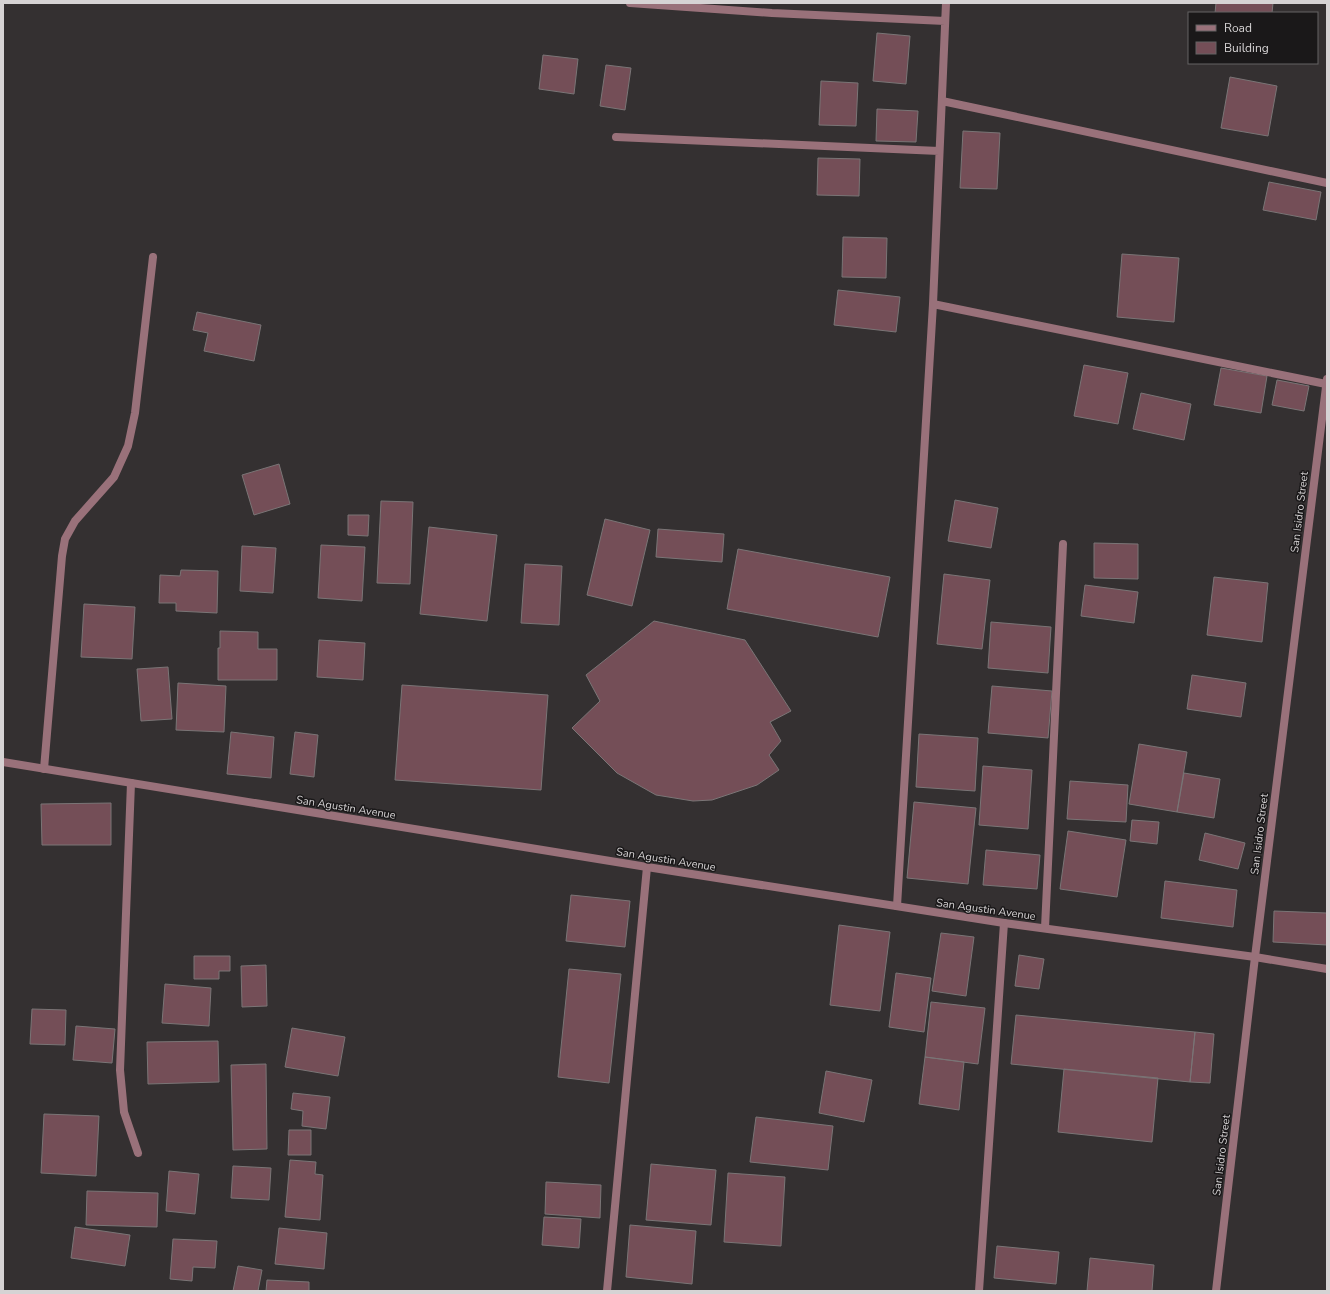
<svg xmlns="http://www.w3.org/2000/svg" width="1330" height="1294" font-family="'Nunito Sans',sans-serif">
<rect width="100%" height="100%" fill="#343031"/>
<path fill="#744e57" stroke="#7a7576" d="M 1216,3 L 1273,3 L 1272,13 L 1215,13 Z
M 877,33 L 910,36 L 906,84 L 873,81 Z
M 543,55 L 578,59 L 574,94 L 539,89 Z
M 606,65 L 631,68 L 625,110 L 600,106 Z
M 1230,77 L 1277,86 L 1268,136 L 1221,128 Z
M 821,81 L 858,83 L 856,126 L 819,125 Z
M 877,109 L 918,111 L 916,142 L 876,141 Z
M 963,131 L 1000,133 L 997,189 L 960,188 Z
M 818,158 L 860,159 L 859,196 L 817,195 Z
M 1269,182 L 1321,192 L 1316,220 L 1263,210 Z
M 843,237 L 887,238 L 886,278 L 842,277 Z
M 1122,254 L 1179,258 L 1174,322 L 1117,317 Z
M 838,290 L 900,297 L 896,332 L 834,325 Z
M 197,312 L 261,325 L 254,361 L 204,351 L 208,333 L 193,330 Z
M 1084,365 L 1128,373 L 1118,424 L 1074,416 Z
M 1221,368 L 1267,376 L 1261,413 L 1214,405 Z
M 1277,380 L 1309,386 L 1304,411 L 1272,405 Z
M 1141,393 L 1191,404 L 1184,440 L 1133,429 Z
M 279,464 L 290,504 L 254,515 L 242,475 Z
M 955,500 L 998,508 L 991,548 L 948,541 Z
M 381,501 L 413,502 L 410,584 L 377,583 Z
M 348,515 L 369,515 L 368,536 L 348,535 Z
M 605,519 L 650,530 L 632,606 L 587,595 Z
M 429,527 L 497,535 L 487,621 L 420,614 Z
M 658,529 L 724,534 L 722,562 L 656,557 Z
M 1094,543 L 1138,544 L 1138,579 L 1094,578 Z
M 321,545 L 365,547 L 362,601 L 318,598 Z
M 242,546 L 276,548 L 273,593 L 240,591 Z
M 738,549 L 890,577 L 878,637 L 727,609 Z
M 525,564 L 562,566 L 559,625 L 521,623 Z
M 181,570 L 218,571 L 217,613 L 176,611 L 176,603 L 159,603 L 160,575 L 180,576 Z
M 944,574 L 990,580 L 982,649 L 937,644 Z
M 1214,577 L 1268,583 L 1262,642 L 1207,635 Z
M 1085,585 L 1138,592 L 1134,623 L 1081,616 Z
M 84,604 L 135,607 L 132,659 L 81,657 Z
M 654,621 L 745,640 L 791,711 L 770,722 L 781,741 L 769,755 L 779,770 L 757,785 L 712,800 L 693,801 L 656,795 L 617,773 L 572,728 L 600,701 L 586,675 Z
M 991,622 L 1051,627 L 1048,673 L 988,668 Z
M 220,631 L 258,632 L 258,649 L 277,649 L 277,680 L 218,680 L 218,648 L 220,648 Z
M 319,640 L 365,643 L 363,680 L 317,677 Z
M 168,667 L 172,719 L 141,721 L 137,669 Z
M 1192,675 L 1246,683 L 1241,717 L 1187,709 Z
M 178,683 L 226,686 L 224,732 L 176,730 Z
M 402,685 L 548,695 L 541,790 L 395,780 Z
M 992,686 L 1052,691 L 1048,738 L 988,733 Z
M 231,732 L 274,737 L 271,778 L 227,774 Z
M 295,732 L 318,735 L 314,777 L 290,774 Z
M 919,734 L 978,738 L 975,791 L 916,787 Z
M 1139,744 L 1187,752 L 1177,812 L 1129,804 Z
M 983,766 L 1032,770 L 1028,829 L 979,825 Z
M 1184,773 L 1220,779 L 1214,818 L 1177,812 Z
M 1070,781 L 1128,785 L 1126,822 L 1067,819 Z
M 914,802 L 976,808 L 968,884 L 907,878 Z
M 111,803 L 111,845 L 42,845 L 41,804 Z
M 1132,820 L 1159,822 L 1157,844 L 1130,841 Z
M 1068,831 L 1126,840 L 1117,897 L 1060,889 Z
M 1205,833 L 1245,843 L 1238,869 L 1199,860 Z
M 986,850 L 1040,855 L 1037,889 L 983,885 Z
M 1165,881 L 1237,890 L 1233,927 L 1161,918 Z
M 571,895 L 630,901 L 625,947 L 566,941 Z
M 1274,911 L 1327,913 L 1327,945 L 1273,942 Z
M 839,925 L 890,932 L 880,1011 L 830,1005 Z
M 941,933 L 974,937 L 966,996 L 932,991 Z
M 1019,955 L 1044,959 L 1039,989 L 1015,986 Z
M 194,956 L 230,956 L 230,971 L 219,971 L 219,979 L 194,979 Z
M 266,965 L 267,1006 L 242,1007 L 241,966 Z
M 569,969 L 621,974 L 609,1083 L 558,1077 Z
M 896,973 L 931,978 L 924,1032 L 889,1027 Z
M 165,984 L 211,988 L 209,1026 L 162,1023 Z
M 931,1002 L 985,1008 L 978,1064 L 925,1057 Z
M 32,1009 L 66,1010 L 65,1045 L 30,1044 Z
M 1016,1015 L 1195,1032 L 1190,1082 L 1011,1064 Z
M 76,1026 L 115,1029 L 112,1063 L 73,1060 Z
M 292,1028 L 345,1037 L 338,1076 L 285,1067 Z
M 1195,1032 L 1214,1034 L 1210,1083 L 1190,1082 Z
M 218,1041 L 219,1082 L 148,1084 L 147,1042 Z
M 925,1057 L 964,1062 L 959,1110 L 919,1104 Z
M 266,1064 L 267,1149 L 233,1150 L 231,1065 Z
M 1064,1069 L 1158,1078 L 1152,1142 L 1058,1132 Z
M 826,1071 L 872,1080 L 864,1122 L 819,1113 Z
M 293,1093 L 330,1097 L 326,1129 L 302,1126 L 303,1111 L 291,1109 Z
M 44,1114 L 99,1116 L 96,1176 L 41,1173 Z
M 756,1117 L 833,1126 L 828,1170 L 750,1162 Z
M 289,1130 L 311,1130 L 311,1155 L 288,1155 Z
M 290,1160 L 316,1162 L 315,1174 L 323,1175 L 320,1220 L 285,1217 Z
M 651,1164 L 716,1170 L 711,1225 L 646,1220 Z
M 233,1166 L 271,1168 L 269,1200 L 231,1198 Z
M 169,1171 L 199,1174 L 195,1214 L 166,1211 Z
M 728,1173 L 785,1177 L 781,1246 L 724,1242 Z
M 546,1182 L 601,1185 L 600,1218 L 545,1214 Z
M 87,1191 L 158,1193 L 157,1227 L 86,1225 Z
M 544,1217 L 581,1219 L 579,1248 L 542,1245 Z
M 630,1225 L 696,1231 L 692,1284 L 626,1277 Z
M 75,1227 L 130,1235 L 125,1266 L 71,1258 Z
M 279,1228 L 327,1233 L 324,1269 L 275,1264 Z
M 173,1239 L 217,1241 L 215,1268 L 193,1267 L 192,1281 L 170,1279 Z
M 997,1246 L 1059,1252 L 1056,1284 L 994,1278 Z
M 1090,1258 L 1154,1265 L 1152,1291 L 1087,1291 Z
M 238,1266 L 262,1270 L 258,1291 L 233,1291 Z
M 267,1280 L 309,1282 L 309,1291 L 266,1291 Z"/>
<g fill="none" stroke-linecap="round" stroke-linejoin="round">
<path stroke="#99717a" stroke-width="8" d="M 630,3 L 772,13 L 945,21
M 942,101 L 1327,183
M 616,137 L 939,151
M 933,304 L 1326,384
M 44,769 L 62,556 L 65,539 L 75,521 L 114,477 L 128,446 L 135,413 L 153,257
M 131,783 L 120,1070 L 124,1112 L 138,1153
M 897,906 L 933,304 L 946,3
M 1045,928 L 1063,544
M 607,1291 L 647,867
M 979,1291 L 1004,923"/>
<path stroke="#99717a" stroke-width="8" d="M 3,762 L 647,867 L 1004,923 L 1255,957 L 1327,969
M 1216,1291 L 1255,957 L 1327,379"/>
</g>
<g text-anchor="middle" stroke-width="3" stroke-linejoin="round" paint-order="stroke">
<g font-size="11" fill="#d6d3d4" stroke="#1a1819">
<text transform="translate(1299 512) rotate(-83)" y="4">San Isidro Street</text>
<text transform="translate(346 807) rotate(9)" y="4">San Agustin Avenue</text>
<text transform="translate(1259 834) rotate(-83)" y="4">San Isidro Street</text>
<text transform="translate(666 859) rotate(9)" y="4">San Agustin Avenue</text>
<text transform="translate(986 909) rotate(8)" y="4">San Agustin Avenue</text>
<text transform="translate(1221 1155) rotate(-83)" y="4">San Isidro Street</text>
</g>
</g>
<rect width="1330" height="1294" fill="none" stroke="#d6d3d4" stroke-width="8"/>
<rect x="1188" y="12" width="130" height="52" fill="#1a1819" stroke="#656364"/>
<rect x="1196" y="25" width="20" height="6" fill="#99717a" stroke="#656364"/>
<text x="1224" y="32" font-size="12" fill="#d6d3d4">Road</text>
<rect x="1196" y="42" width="20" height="12" fill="#744e57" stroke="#656364"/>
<text x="1224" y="52" font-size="12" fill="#d6d3d4">Building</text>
</svg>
